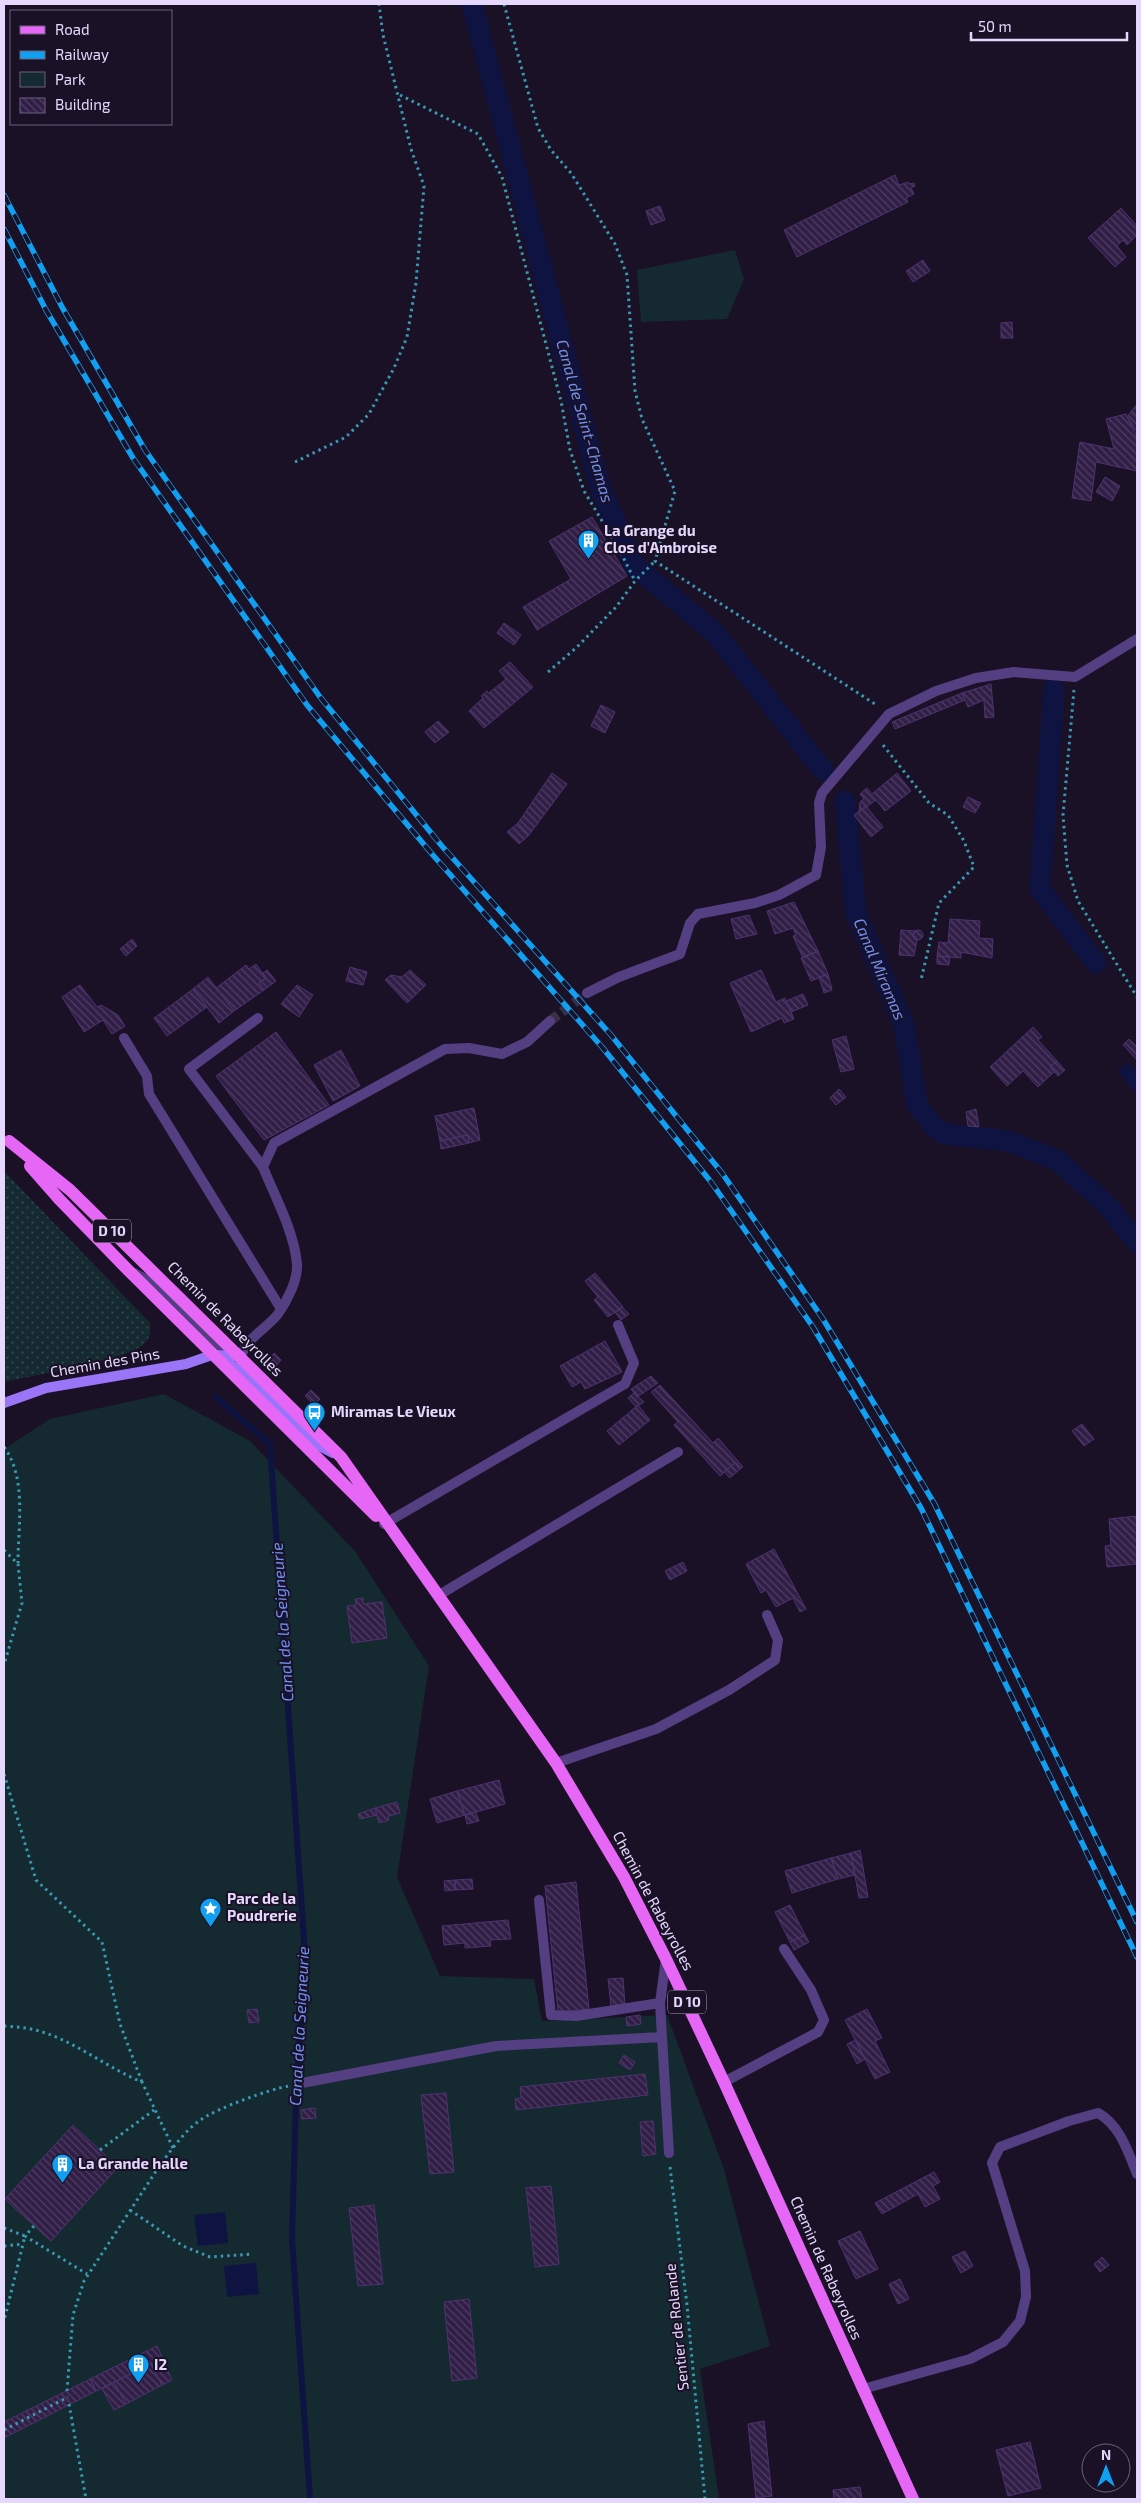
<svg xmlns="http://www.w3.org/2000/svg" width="1141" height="2503" font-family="'Exo 2',sans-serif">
<defs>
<pattern id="grass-dots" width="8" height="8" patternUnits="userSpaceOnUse" patternTransform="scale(1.25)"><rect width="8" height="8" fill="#142930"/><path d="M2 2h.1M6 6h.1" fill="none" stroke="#36474f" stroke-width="1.8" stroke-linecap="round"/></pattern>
<pattern id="building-back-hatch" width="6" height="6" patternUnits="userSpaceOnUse" patternTransform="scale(1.25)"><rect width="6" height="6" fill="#311e46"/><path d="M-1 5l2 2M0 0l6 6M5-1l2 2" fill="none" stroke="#4f3e62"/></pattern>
</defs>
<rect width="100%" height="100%" fill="#1a1126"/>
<path fill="url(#grass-dots)" d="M 4,1171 L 150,1323 C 151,1332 150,1338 144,1344 C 129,1360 30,1376 4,1382 Z"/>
<path fill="#142930" d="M 735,250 L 744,279 L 727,319 L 641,322 L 637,270 Z
M 164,1394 L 250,1441 L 355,1551 L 429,1666 L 397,1877 L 440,1976 L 534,1979 L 542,2021 L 667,2015 L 724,2169 L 770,2346 L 700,2369 L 719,2499 L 4,2499 L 4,1449 L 50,1419 Z"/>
<path fill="#0e1342" d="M 1128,1062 L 1137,1072 L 1137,1094 L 1117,1071 Z
M 225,2212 L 228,2243 L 198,2246 L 194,2215 Z
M 256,2263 L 259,2294 L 227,2297 L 224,2266 Z"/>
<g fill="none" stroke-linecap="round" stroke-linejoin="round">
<path stroke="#0e1342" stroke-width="6" d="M 216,1397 L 270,1444 L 305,1955 L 296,2094 L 292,2239 L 310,2499"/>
<path stroke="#0e1342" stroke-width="21" d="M 472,4 L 600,487 L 635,566 L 715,633 L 823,770
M 1054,689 L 1040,889 L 1096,963
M 845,801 L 856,914 L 904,1025 L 917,1105 L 936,1129 L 946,1134 L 1008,1141 L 1057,1160 L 1107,1205 L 1137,1242"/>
</g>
<path fill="url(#building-back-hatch)" stroke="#4e3270" d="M 895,175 L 899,185 L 908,182 L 909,184 L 914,183 L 915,186 L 911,188 L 914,194 L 906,198 L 908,202 L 797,257 L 784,230 Z
M 660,206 L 665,220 L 651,225 L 646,211 Z
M 1121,208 L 1137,226 L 1137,235 L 1127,245 L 1123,240 L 1117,246 L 1126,257 L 1115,267 L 1088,238 Z
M 923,260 L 930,271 L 913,282 L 906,271 Z
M 1012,322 L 1013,338 L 1001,338 L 1001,323 Z
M 1137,404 L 1137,432 L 1127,417 Z
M 1126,414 L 1137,437 L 1137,471 L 1096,462 L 1091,501 L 1072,498 L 1080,442 L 1114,449 L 1106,419 Z
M 1105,477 L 1120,486 L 1112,501 L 1096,492 Z
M 592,517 L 627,576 L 537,630 L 523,607 L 571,579 L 549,541 Z
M 504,623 L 521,635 L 514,645 L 497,633 Z
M 510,662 L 533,687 L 484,728 L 469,711 L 483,698 L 481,696 L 487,691 L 489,693 L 506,679 L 499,671 Z
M 991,684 L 994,717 L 985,718 L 984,700 L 968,707 L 962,693 Z
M 962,693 L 965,700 L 895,729 L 892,722 Z
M 601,705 L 615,712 L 605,733 L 591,726 Z
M 438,721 L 449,732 L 435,743 L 425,732 Z
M 552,773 L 567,784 L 529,835 L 518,823 Z
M 897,773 L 911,791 L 885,811 L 876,800 L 859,812 L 860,802 L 864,799 L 860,794 L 867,788 L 872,794 Z
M 968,797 L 981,803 L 975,813 L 963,807 Z
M 866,806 L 883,827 L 871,837 L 854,815 Z
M 518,823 L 529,835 L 519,844 L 507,832 Z
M 794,902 L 818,951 L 803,958 L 793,936 L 796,935 L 793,928 L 775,934 L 767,911 Z
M 749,915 L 757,934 L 736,939 L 731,919 Z
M 950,919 L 980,921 L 979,938 L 993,939 L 992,958 L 961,952 L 961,958 L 937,956 L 939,942 L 948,943 Z
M 901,930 L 915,931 L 913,936 L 917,940 L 914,956 L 899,955 Z
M913 935a5 5 0 1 1 10 0a5 5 0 1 1-10 0Z
M 132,939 L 137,946 L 126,956 L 120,949 Z
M 818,951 L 828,974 L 811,981 L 801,958 Z
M 937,956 L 950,957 L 949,965 L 937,964 Z
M 256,964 L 266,978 L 259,983 L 264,990 L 234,1011 L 216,988 L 246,965 L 249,969 Z
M 350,967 L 367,972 L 363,985 L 346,981 Z
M 267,970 L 276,981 L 264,990 L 259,983 L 266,978 L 263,973 Z
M 410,970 L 426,985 L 407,1003 L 385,980 L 391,975 L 402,977 Z
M 761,970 L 776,1002 L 785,998 L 794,1019 L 784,1023 L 782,1018 L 751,1032 L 730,983 Z
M 828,974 L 832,990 L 824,993 L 819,977 Z
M 208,977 L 234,1011 L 219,1023 L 193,989 Z
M 80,985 L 97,1007 L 101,1005 L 118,1015 L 125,1026 L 112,1034 L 103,1020 L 84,1032 L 62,997 Z
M 297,985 L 313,995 L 299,1017 L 281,1004 Z
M 193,989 L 207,1007 L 167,1036 L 154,1018 Z
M 803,994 L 808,1005 L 791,1012 L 786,1001 Z
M 1033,1027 L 1042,1037 L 1038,1040 L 1057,1061 L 1050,1067 L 1054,1072 L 1038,1087 L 1023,1071 L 1007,1086 L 990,1067 Z
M 276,1032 L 329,1105 L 264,1140 L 216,1076 Z
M 846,1036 L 854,1069 L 841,1072 L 832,1040 Z
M 1129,1039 L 1137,1047 L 1137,1060 L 1123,1045 Z
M 341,1050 L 360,1086 L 333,1101 L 314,1065 Z
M 1057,1061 L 1065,1070 L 1058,1076 L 1050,1067 Z
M 839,1089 L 846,1097 L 836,1105 L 830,1098 Z
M 474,1108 L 480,1140 L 469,1143 L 468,1135 L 440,1141 L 435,1116 Z
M 976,1109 L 979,1127 L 968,1126 L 966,1112 Z
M 468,1135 L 469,1143 L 441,1149 L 440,1141 Z
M 595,1273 L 623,1307 L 608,1317 L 594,1300 L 598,1297 L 585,1281 Z
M 622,1307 L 629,1314 L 621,1320 L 615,1312 Z
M 605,1341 L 622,1372 L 585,1389 L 581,1382 L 572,1387 L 560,1366 Z
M 274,1353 L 281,1360 L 275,1367 L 268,1361 Z
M 651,1376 L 658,1383 L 637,1397 L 631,1389 Z
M 660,1385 L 713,1443 L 718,1438 L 743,1467 L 740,1469 L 735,1463 L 720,1476 L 674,1425 L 678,1422 L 651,1392 Z
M 311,1390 L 320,1399 L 314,1405 L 305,1396 Z
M 634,1393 L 644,1402 L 636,1407 L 628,1398 Z
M 638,1405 L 650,1420 L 619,1445 L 607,1431 Z
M 1082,1424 L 1094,1439 L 1084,1446 L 1072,1431 Z
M 735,1463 L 740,1469 L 730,1478 L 724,1472 Z
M 1137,1516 L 1137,1564 L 1107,1567 L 1105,1546 L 1111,1545 L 1109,1519 Z
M 774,1549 L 806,1609 L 800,1612 L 793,1598 L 776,1607 L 766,1590 L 761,1593 L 746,1564 Z
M 683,1562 L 687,1571 L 670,1580 L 665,1571 Z
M 363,1598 L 363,1604 L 382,1602 L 387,1638 L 352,1643 L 347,1606 L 356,1605 L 355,1599 Z
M 499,1780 L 505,1804 L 465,1815 L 457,1791 Z
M 457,1791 L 465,1815 L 437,1823 L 430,1799 Z
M 397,1802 L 400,1813 L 388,1816 L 389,1820 L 379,1823 L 375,1808 Z
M 375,1808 L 377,1815 L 360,1819 L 358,1814 Z
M 476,1812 L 479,1821 L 467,1824 L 465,1815 Z
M 860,1850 L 868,1897 L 859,1898 L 851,1853 Z
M 851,1853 L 855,1875 L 838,1879 L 831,1858 Z
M 831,1858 L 838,1879 L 792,1893 L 785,1871 Z
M 472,1879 L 473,1889 L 455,1890 L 455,1880 Z
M 455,1880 L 455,1890 L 445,1891 L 444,1881 Z
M 576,1882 L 589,2009 L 558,2012 L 545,1886 Z
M 790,1905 L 805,1935 L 790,1942 L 775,1912 Z
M 508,1920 L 511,1939 L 490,1940 L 491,1946 L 465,1948 L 465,1943 L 444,1945 L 442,1926 Z
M 805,1935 L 809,1942 L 794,1950 L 790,1942 Z
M 623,1978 L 625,2005 L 611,2006 L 608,1979 Z
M 257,2009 L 259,2022 L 249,2023 L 247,2010 Z
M 867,2009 L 882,2038 L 875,2041 L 890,2072 L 875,2079 L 845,2020 Z
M 640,2015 L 641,2024 L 627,2026 L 626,2017 Z
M 856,2040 L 865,2059 L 857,2064 L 847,2044 Z
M 624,2055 L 635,2062 L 630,2070 L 619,2063 Z
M 645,2074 L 648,2095 L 516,2110 L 515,2099 L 521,2098 L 520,2087 Z
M 446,2093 L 454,2172 L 430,2174 L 421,2095 Z
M 315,2108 L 316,2118 L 302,2119 L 301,2110 Z
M 653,2121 L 656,2154 L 643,2156 L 640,2122 Z
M 73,2125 L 118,2167 L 51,2241 L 5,2199 Z
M 934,2172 L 940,2182 L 933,2186 L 940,2199 L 925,2207 L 918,2194 L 882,2214 L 875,2203 Z
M 551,2186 L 559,2264 L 535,2267 L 526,2188 Z
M 374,2205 L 383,2284 L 358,2286 L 349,2208 Z
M 860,2231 L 878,2269 L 856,2279 L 838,2241 Z
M 965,2251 L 973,2266 L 961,2273 L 952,2257 Z
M 1102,2257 L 1109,2265 L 1100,2272 L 1094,2264 Z
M 900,2279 L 909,2299 L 898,2304 L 889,2284 Z
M 469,2299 L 477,2378 L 452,2381 L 444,2302 Z
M 157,2346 L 172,2380 L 162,2385 L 151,2364 L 96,2391 L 90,2379 Z
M 151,2364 L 162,2385 L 126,2404 L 114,2382 Z
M 90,2379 L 96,2391 L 4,2438 L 4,2422 Z
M 114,2382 L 126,2404 L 114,2410 L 102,2389 Z
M 764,2421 L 772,2496 L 756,2498 L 748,2424 Z
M 1030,2442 L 1041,2488 L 1008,2496 L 996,2450 Z
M 860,2487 L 862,2499 L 834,2499 L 833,2490 Z"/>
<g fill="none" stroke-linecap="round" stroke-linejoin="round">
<path stroke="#392f46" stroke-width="10" stroke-dasharray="10 5" stroke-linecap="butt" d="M 550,1021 L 587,993"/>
<path stroke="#3799b2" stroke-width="3" stroke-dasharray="2.5 4" stroke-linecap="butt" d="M 504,4 L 538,128 L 551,150 L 571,173 L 615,244 L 627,275 L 635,391 L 642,419 L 675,491 L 655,561 L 878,706
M 400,95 L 478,134 L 502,177 L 561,401 L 570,450 L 584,491 L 619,549 L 635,581
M 295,462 L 346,437 L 369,414 L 394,368 L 407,337 L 416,283 L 424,186 L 411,149 L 383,35 L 379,4
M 548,672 L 577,647 L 616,607 L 635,581 L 655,561
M 1074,690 L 1063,815 L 1067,865 L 1078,901 L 1137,997
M 883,745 L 929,803 L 948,815 L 964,841 L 974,867 L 939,903 L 921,980
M 4,1447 C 27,1478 18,1526 18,1563
M 4,1550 L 18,1564 L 22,1603 L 4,1665
M 4,1774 L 36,1880 L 102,1942 L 120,2024 L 142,2082
M 4,2026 C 13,2027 22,2027 31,2029 C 70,2037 105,2067 142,2082 L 173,2148
M 100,2150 L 154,2110
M 670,2167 L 687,2305 L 705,2499
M 130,2210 L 183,2246 L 210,2257 L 253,2254
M 34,2226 L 25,2236 L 87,2274
M 4,2228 L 25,2236 L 4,2321
M 4,2246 L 23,2244
M 67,2391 L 73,2315 L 84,2281 L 162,2162 C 173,2148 186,2129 202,2119 C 218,2108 270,2089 289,2086
M 69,2404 L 86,2499
M 4,2430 L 68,2397"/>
<path stroke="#533f82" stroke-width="10" d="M 258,1018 L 189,1069 L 263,1167
M 124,1038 L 147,1076 L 149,1094 L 281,1309
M 384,1524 L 625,1384 L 634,1363 L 618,1325
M 439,1595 L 678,1452
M 556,1763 L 656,1729 L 729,1690 L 775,1660 L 778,1640 L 767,1615
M 539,1900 L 551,2015 L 576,2016 L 660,2003
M 666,1959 L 660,2003 L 669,2153
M 724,2082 L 818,2032 L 824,2020 L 811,1990 L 784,1949
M 302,2083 L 496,2046 L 662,2037
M 863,2389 L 970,2359 L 1003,2342 L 1020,2321 L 1026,2297 L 1025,2271 L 992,2163 L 1000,2147 L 1069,2121 L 1098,2113 C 1120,2125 1128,2152 1137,2174"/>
<path stroke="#533f82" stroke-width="10" d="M 587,993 L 619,977 L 680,954 L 690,923 L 698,914 L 755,903 L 779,895 L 816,875 L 821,847 L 819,803 L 822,793 L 889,714 L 936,691 L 976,678 L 1014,672 L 1075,677 L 1137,639
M 134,1273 L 155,1284 L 223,1349 L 241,1356 C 248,1337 266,1329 278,1314 C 287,1301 298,1280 297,1264 C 294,1231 275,1197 263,1167 L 274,1143 L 445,1049 L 469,1048 L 502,1054 L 527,1042 L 550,1021"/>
<path stroke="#9a75f7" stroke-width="10" d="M 219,1357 L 248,1376 L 316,1444 L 333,1453
M 4,1403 L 46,1388 L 186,1364 L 212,1355 L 241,1356"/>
<path stroke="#e666f6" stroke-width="12" d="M 9,1141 L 70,1190 L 341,1457 L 556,1763 L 624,1877 L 666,1959 L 724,2082 L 913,2499
M 30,1166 L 59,1199 L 126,1268 L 376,1516"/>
<defs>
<path id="rail" d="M 4,195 L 62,307 L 145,450 L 320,697 L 441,845 L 611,1035 L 722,1173 L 823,1319 L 934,1503 L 1137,1922
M 4,229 L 46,310 L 133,458 L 307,705 L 432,854 L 602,1047 L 711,1182 L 813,1327 L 921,1508 L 1137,1957"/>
</defs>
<use href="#rail" stroke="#109ff1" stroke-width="5.5"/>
<use href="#rail" stroke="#1a1126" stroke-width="4" stroke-dasharray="11" stroke-linecap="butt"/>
</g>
<defs>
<symbol id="building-pin" viewBox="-11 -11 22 30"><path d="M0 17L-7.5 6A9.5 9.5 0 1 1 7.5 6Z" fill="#109ff1" stroke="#1a1126"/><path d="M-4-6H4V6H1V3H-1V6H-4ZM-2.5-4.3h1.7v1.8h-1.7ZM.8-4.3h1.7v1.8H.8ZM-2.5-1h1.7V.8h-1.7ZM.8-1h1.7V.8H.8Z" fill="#fff"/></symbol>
<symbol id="bus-pin" viewBox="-11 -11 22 30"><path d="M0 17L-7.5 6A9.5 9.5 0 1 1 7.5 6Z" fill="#109ff1" stroke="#1a1126"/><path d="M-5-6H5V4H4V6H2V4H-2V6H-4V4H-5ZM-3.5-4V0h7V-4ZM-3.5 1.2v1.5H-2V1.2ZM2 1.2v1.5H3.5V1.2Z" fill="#fff"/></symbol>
<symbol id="sight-pin" viewBox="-11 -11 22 30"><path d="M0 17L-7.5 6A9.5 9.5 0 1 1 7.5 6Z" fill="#109ff1" stroke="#1a1126"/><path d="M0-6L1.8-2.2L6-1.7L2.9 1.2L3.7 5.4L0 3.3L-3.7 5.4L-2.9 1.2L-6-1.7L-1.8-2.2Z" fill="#fff"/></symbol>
</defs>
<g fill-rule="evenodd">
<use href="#building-pin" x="576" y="528" width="25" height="34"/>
<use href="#bus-pin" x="302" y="1400" width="25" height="34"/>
<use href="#sight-pin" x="198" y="1896" width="25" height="34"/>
<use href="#building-pin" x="50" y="2152" width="25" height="34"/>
<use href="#building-pin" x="126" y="2352" width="25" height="34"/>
</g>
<g text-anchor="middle" stroke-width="4" stroke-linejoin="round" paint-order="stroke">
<g fill="#1a1126" stroke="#a99cbc" stroke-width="1">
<rect x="93" y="1219.5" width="38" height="23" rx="4"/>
<rect x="668" y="1990.5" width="38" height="23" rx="4"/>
</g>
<g font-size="14" font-weight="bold" fill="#e6d8fd">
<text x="112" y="1236">D 10</text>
<text x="687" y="2007">D 10</text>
</g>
<g font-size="15" font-weight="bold" fill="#e6d8fd" stroke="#1a1126" text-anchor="start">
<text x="604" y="536">La Grange du<tspan x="604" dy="17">Clos d'Ambroise</tspan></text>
<text x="331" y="1417">Miramas Le Vieux</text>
<text x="227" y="1904">Parc de la<tspan x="227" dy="17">Poudrerie</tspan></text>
<text x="78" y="2169">La Grande halle</text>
<text x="154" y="2370">I2</text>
</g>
<g font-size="15" fill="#e6d8fd" stroke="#1a1126">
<text transform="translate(225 1319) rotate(45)" y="5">Chemin de Rabeyrolles</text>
<text transform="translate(105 1363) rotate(-10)" y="5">Chemin des Pins</text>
<text transform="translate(653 1901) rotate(62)" y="5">Chemin de Rabeyrolles</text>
<text transform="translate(826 2268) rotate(66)" y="5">Chemin de Rabeyrolles</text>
<text transform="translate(677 2327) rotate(-96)" y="5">Sentier de Rolande</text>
</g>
<g font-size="16" font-style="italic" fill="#6d92f6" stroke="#1a1126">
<text transform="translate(585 421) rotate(74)" y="6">Canal de Saint-Chamas</text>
<text transform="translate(880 969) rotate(67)" y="6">Canal Miramas</text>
<text transform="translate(282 1622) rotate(-94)" y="6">Canal de la Seigneurie</text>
<text transform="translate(299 2026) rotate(-87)" y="6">Canal de la Seigneurie</text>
</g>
</g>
<rect width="1141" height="2503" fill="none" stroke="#e6d8fd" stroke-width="10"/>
<rect x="10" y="10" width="162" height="115" fill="#1a1126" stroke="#6c617c"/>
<rect x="20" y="26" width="25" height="8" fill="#e666f6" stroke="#6c617c"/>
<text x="55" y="35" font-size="15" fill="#e6d8fd">Road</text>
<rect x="20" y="51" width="25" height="8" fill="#109ff1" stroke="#6c617c"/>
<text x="55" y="60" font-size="15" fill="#e6d8fd">Railway</text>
<rect x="20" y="72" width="25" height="15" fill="#142930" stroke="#6c617c"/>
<text x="55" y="85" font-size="15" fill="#e6d8fd">Park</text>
<rect x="20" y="98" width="25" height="15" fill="url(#building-back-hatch)" stroke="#6c617c"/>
<text x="55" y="110" font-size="15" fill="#e6d8fd">Building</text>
<g transform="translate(1106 2468)"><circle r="24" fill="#1a1126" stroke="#6c617c"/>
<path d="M0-4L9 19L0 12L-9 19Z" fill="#109ff1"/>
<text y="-8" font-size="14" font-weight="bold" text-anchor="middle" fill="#e6d8fd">N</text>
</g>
<path d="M971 32v8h156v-8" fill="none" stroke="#e6d8fd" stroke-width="2.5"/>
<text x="978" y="32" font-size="15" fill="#e6d8fd" stroke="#1a1126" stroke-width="4" paint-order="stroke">50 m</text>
</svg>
